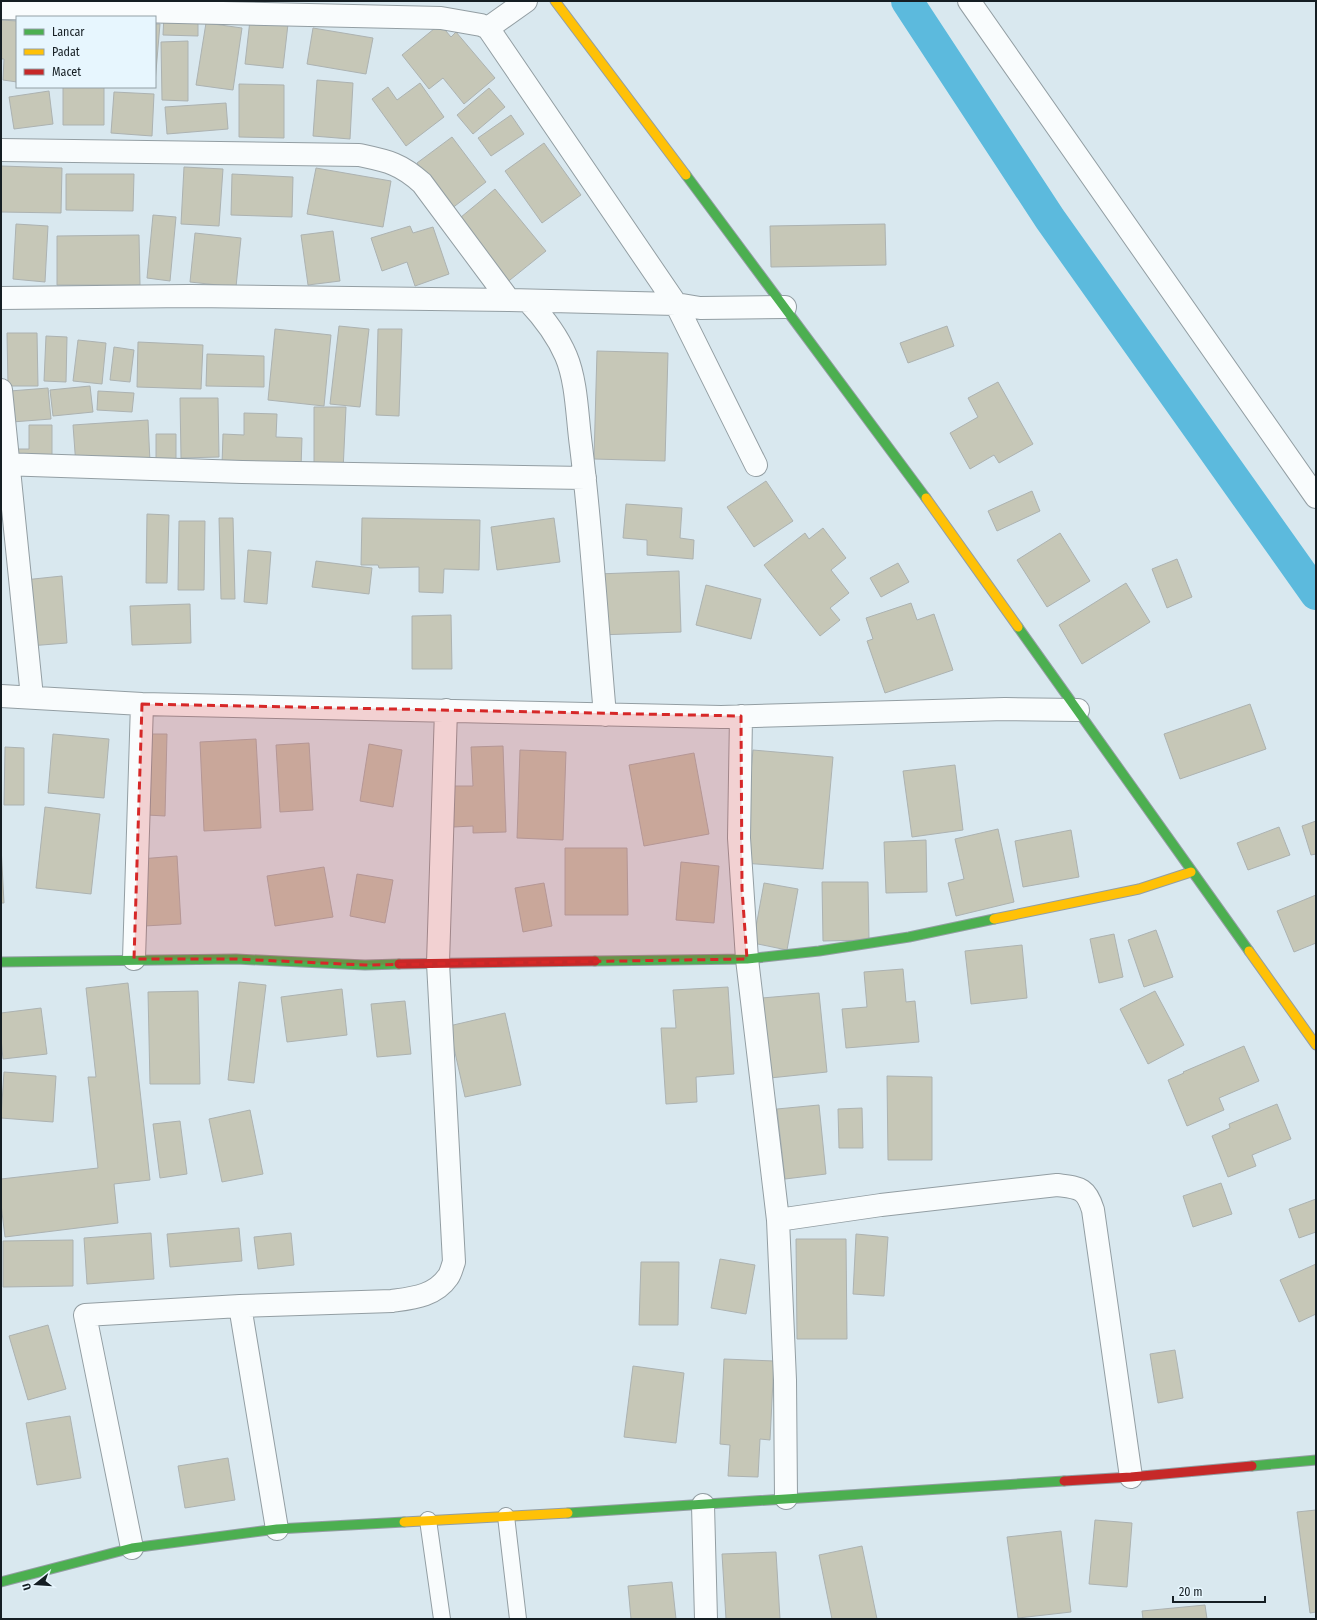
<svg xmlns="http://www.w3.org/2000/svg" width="1317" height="1620" font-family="'Fira Sans Condensed',sans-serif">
<rect width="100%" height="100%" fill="#d9e8ef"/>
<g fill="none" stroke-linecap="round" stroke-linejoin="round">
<path stroke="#5cbadd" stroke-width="32" d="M 907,1 L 1050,219 L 1316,594"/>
</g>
<path fill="#c6c7b7" stroke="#acb2b1" d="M 164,15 L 198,16 L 198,36 L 163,35 Z
M 1,20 L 17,21 L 17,82 L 3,80 L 4,59 L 1,59 Z
M 250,20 L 288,24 L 283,68 L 245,64 Z
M 206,23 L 242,28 L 233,90 L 196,85 Z
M 155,24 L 160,24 L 155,83 Z
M 440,24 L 451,37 L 456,32 L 495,78 L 464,104 L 443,78 L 429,89 L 402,55 Z
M 313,28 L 373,38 L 366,74 L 307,64 Z
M 188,41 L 188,101 L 162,100 L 161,42 Z
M 317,80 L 353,83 L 350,139 L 313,136 Z
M 420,83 L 444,117 L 406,146 L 372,99 L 388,87 L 397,100 Z
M 239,84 L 284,85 L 284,138 L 239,137 Z
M 63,87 L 104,87 L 104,125 L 63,125 Z
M 489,88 L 505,107 L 473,134 L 457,115 Z
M 49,91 L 53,124 L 14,129 L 9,97 Z
M 114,92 L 154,94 L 152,136 L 111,133 Z
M 226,103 L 228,129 L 167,134 L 165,107 Z
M 511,115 L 524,134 L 491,156 L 478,138 Z
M 452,137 L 486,182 L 451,209 L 417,163 Z
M 544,143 L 581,195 L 542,223 L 505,171 Z
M 1,166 L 62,168 L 61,213 L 1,212 Z
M 184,167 L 223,169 L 219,226 L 181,224 Z
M 316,168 L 391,181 L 383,227 L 307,214 Z
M 66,174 L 134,174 L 133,211 L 66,210 Z
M 232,174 L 293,177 L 292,217 L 231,215 Z
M 495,189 L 546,251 L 505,284 L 455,222 Z
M 153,215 L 176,217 L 170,281 L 147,278 Z
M 16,224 L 48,226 L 45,282 L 13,279 Z
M 885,224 L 886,265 L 771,267 L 770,226 Z
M 410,226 L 413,233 L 433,227 L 449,274 L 415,286 L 407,262 L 382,271 L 371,238 Z
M 333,231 L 340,281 L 308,285 L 301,235 Z
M 195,233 L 241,238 L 236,287 L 190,282 Z
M 139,235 L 140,285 L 57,285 L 57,236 Z
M 339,326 L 369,329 L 360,407 L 330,404 Z
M 947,326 L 954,346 L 908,363 L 900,343 Z
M 275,329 L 331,335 L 324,406 L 268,400 Z
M 378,329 L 402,329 L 399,416 L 376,415 Z
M 7,333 L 37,333 L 38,386 L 8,386 Z
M 46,336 L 67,337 L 66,382 L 44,381 Z
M 78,340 L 106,343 L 102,384 L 73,381 Z
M 138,342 L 203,345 L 201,389 L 137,387 Z
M 114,347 L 134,350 L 130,382 L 110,380 Z
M 597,351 L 668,353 L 665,461 L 594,459 Z
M 207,354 L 264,356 L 264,387 L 206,386 Z
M 998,382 L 1033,444 L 999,463 L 994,455 L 970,469 L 950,433 L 978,417 L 968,398 Z
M 90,386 L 93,412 L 53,416 L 50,390 Z
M 48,388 L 51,419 L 12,422 L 10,391 Z
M 98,391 L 134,393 L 132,412 L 97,410 Z
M 180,398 L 218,398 L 219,457 L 181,458 Z
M 314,407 L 346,407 L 343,471 L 314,472 Z
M 244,413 L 277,414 L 276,437 L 302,438 L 301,468 L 222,465 L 223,434 L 244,435 Z
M 148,420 L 150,462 L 76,466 L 73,425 Z
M 29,425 L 52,425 L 52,465 L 15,464 L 15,449 L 29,449 Z
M 156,434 L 176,434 L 176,461 L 156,462 Z
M 766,481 L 793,521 L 754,547 L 727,507 Z
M 1032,491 L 1040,511 L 997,531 L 988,511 Z
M 626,504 L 682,508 L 680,538 L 694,540 L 693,559 L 647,555 L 647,540 L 623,538 Z
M 147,514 L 169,515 L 167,583 L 146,583 Z
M 219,518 L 233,518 L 235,599 L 221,599 Z
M 362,518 L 480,520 L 479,570 L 444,569 L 443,593 L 419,592 L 419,567 L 379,568 L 378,565 L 361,565 Z
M 554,518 L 560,562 L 497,570 L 491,527 Z
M 179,521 L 205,521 L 204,590 L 178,590 Z
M 823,528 L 846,558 L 831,570 L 849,593 L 830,608 L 840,620 L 820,636 L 764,565 L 805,533 L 809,539 Z
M 1060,533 L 1090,581 L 1047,607 L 1017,560 Z
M 248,550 L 271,552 L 267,604 L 244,602 Z
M 1177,559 L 1192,597 L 1167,608 L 1152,569 Z
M 316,561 L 372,568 L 369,594 L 312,587 Z
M 898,563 L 909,582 L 881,597 L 870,578 Z
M 679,571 L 681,632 L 599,635 L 597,574 Z
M 62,576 L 67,643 L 29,646 L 24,580 Z
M 1126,583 L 1150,622 L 1082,664 L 1059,625 Z
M 706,585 L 761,599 L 751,639 L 696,625 Z
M 911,603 L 917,620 L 934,614 L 953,670 L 885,693 L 867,641 L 873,639 L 866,618 Z
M 190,604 L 191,643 L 132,645 L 130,606 Z
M 451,615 L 452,669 L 412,669 L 412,616 Z
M 1250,704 L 1266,749 L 1180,779 L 1164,734 Z
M 53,734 L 109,739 L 104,798 L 48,793 Z
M 149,734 L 167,734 L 165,816 L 147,815 Z
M 256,739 L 261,828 L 204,831 L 200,742 Z
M 309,743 L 313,810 L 280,812 L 276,745 Z
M 369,744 L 402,750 L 393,807 L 360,801 Z
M 503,746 L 506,832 L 473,833 L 473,826 L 453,827 L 451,786 L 473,786 L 471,747 Z
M 5,747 L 24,748 L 24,805 L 4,805 Z
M 520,750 L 566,752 L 563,840 L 517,838 Z
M 753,750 L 833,757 L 823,869 L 743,863 Z
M 694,753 L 709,834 L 644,846 L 629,765 Z
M 955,765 L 963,830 L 912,837 L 903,771 Z
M 45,807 L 100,814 L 91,894 L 36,888 Z
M 1316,821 L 1316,854 L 1311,855 L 1302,826 Z
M 1279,827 L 1290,855 L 1248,870 L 1237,843 Z
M 998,829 L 1014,902 L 956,916 L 948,883 L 964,879 L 955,839 Z
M 1071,830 L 1079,877 L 1023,887 L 1015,841 Z
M 926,840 L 927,892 L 886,893 L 884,842 Z
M 1,846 L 4,903 L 1,903 Z
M 565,848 L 627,848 L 628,915 L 565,915 Z
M 177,856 L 181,924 L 144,926 L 140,859 Z
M 681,862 L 719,866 L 714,923 L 676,920 Z
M 324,867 L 333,917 L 275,926 L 267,876 Z
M 357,874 L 393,880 L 385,923 L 350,916 Z
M 822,882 L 868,882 L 869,940 L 823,941 Z
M 544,883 L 552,926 L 523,932 L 515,888 Z
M 764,883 L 798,889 L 787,950 L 753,943 Z
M 1316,895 L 1316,943 L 1294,952 L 1277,911 Z
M 1156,930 L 1173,977 L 1144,987 L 1128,940 Z
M 1114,934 L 1123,977 L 1099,983 L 1090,939 Z
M 1022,945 L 1027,998 L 971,1004 L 965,951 Z
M 903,969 L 906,1002 L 915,1001 L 919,1042 L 846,1048 L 842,1009 L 867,1007 L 864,972 Z
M 239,982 L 266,985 L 254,1083 L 228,1080 Z
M 128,983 L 150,1180 L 114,1184 L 118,1223 L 5,1237 L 1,1204 L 1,1179 L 98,1168 L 88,1077 L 96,1077 L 86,988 Z
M 728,987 L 734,1074 L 696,1077 L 697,1102 L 666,1104 L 661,1028 L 676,1028 L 673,990 Z
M 342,989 L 347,1035 L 287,1042 L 281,997 Z
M 198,991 L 200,1084 L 150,1084 L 148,992 Z
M 1155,991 L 1184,1045 L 1148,1064 L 1120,1009 Z
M 819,993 L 827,1072 L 770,1078 L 762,998 Z
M 405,1001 L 411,1054 L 377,1057 L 371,1004 Z
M 41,1008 L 47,1054 L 3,1059 L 1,1038 L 1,1013 Z
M 505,1013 L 521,1085 L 465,1097 L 449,1026 Z
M 1244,1046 L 1259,1081 L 1219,1098 L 1224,1110 L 1187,1126 L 1168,1080 L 1184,1073 L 1183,1072 Z
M 4,1072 L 56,1076 L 53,1122 L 1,1118 Z
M 887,1076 L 932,1077 L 932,1160 L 888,1160 Z
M 1277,1104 L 1291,1139 L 1252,1155 L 1256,1166 L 1228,1177 L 1212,1136 L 1230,1128 L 1229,1124 Z
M 819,1105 L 826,1174 L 785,1179 L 777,1109 Z
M 862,1108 L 863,1148 L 839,1148 L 838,1109 Z
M 250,1110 L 263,1174 L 222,1182 L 209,1119 Z
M 180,1121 L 187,1174 L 160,1178 L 153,1124 Z
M 1221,1183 L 1232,1214 L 1193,1227 L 1183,1196 Z
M 1316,1199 L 1316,1232 L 1299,1238 L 1289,1209 Z
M 239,1228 L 242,1261 L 170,1267 L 167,1234 Z
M 151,1233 L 154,1279 L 87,1284 L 84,1238 Z
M 291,1233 L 294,1265 L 258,1269 L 254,1237 Z
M 856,1234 L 888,1237 L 884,1296 L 853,1294 Z
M 796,1239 L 846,1239 L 847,1339 L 797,1339 Z
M 73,1240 L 73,1286 L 3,1287 L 3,1241 Z
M 720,1259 L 755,1265 L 746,1314 L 711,1308 Z
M 641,1262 L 679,1262 L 678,1325 L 639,1325 Z
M 1316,1264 L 1316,1314 L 1299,1322 L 1280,1280 Z
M 48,1325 L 66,1389 L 28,1400 L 9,1336 Z
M 1175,1350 L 1183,1398 L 1158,1403 L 1150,1354 Z
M 724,1359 L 774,1361 L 770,1440 L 760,1439 L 758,1477 L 728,1476 L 730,1445 L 720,1444 Z
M 633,1366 L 684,1373 L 676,1443 L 624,1437 Z
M 70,1416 L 81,1478 L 37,1485 L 26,1423 Z
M 228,1458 L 235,1500 L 185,1508 L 178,1466 Z
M 1316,1510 L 1316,1612 L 1310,1613 L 1297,1512 Z
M 1095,1520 L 1132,1523 L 1127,1587 L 1089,1584 Z
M 1061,1531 L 1071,1612 L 1018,1618 L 1007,1537 Z
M 862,1546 L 877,1619 L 832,1619 L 819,1555 Z
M 776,1552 L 780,1619 L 726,1619 L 722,1554 Z
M 672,1582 L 676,1619 L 631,1619 L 628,1586 Z
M 1205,1605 L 1207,1619 L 1143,1619 L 1142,1611 Z"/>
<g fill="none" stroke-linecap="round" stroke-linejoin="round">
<defs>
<path id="lane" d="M 506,1516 L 518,1619
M 428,1520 L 442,1619"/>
<path id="street" d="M 969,1 L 1316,497
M 1,8 L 441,18 L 481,25 L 488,28 L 676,304 L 756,465
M 488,28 L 526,1
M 1,150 L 359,155 C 387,161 400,163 422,183 L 509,300
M 1,298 L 190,296 L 509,300 L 676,304 L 700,308 L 785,307
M 528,301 C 544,318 557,335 566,356 C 577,382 577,417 581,446 C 592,535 597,625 605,715
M 1,390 L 32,697
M 1,464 L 242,472 L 585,478
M 1,696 L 142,704 L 721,717 L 1005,709 L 1078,710
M 741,716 L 739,838 L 747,959 L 778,1220 L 881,1205 L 1057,1185 C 1079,1188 1086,1187 1093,1210 L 1131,1477
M 134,959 L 142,704
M 778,1220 L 785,1380 L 786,1498
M 703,1505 L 706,1619
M 277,1529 L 240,1306 L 392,1301 C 413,1298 435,1296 448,1277 C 451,1273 452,1267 454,1262 L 438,963 L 446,710
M 132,1548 L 85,1315 L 240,1306"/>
<path id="fast" d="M 686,175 L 926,498
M 1018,627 L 1249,951
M 595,961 L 747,959 L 819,951 L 909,937 L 994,919
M 1,962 L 236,959 L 365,965 L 399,964
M 1252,1466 L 1316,1460
M 568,1513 L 1064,1481
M 1,1582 L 132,1548 L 277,1529 L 404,1522"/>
<path id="slow" d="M 555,1 L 686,175
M 926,498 L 1018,627
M 994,919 L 1139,889 L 1191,872
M 1249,951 L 1316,1045
M 404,1522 L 568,1513"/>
<path id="jam" d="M 399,964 L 595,961
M 1064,1481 L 1131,1477 L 1252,1466"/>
</defs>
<use href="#lane" stroke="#939ea3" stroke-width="18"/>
<use href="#street" stroke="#939ea3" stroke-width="24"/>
<use href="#fast" stroke="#939ea3" stroke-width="11"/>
<use href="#slow" stroke="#939ea3" stroke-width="11"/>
<use href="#jam" stroke="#939ea3" stroke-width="11"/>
<use href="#lane" stroke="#f9fcfd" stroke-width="16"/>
<use href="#street" stroke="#f9fcfd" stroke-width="22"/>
<use href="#fast" stroke="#4caf50" stroke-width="9"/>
<use href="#slow" stroke="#ffc107" stroke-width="9"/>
<use href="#jam" stroke="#c62828" stroke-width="9"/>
</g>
<path fill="#d62828" fill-opacity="0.2" stroke="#d62828" stroke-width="3" stroke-dasharray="8 5" stroke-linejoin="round" d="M 142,704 L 741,716 L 742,889 L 747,959 L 365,965 L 236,959 L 134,959 Z"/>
<rect width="1317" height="1620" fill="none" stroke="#151e23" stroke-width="4"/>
<rect x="16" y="16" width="140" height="72" fill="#e7f6fe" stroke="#93a0a6"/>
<rect x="24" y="29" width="20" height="6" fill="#4caf50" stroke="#93a0a6"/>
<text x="52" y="36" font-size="12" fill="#151e23">Lancar</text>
<rect x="24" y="49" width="20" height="6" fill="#ffc107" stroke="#93a0a6"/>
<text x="52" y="56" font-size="12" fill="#151e23">Padat</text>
<rect x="24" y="69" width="20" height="6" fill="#c62828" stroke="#93a0a6"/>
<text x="52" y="76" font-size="12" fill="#151e23">Macet</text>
<g transform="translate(36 1584) rotate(253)" stroke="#e7f6fe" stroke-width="3" paint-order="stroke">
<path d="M0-3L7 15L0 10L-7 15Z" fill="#151e23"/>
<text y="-6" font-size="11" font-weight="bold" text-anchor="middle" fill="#151e23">U</text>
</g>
<path d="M1173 1596v6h92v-6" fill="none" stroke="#151e23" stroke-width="2"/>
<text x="1179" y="1596" font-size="12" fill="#151e23" stroke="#e7f6fe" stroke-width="3" paint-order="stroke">20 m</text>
</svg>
